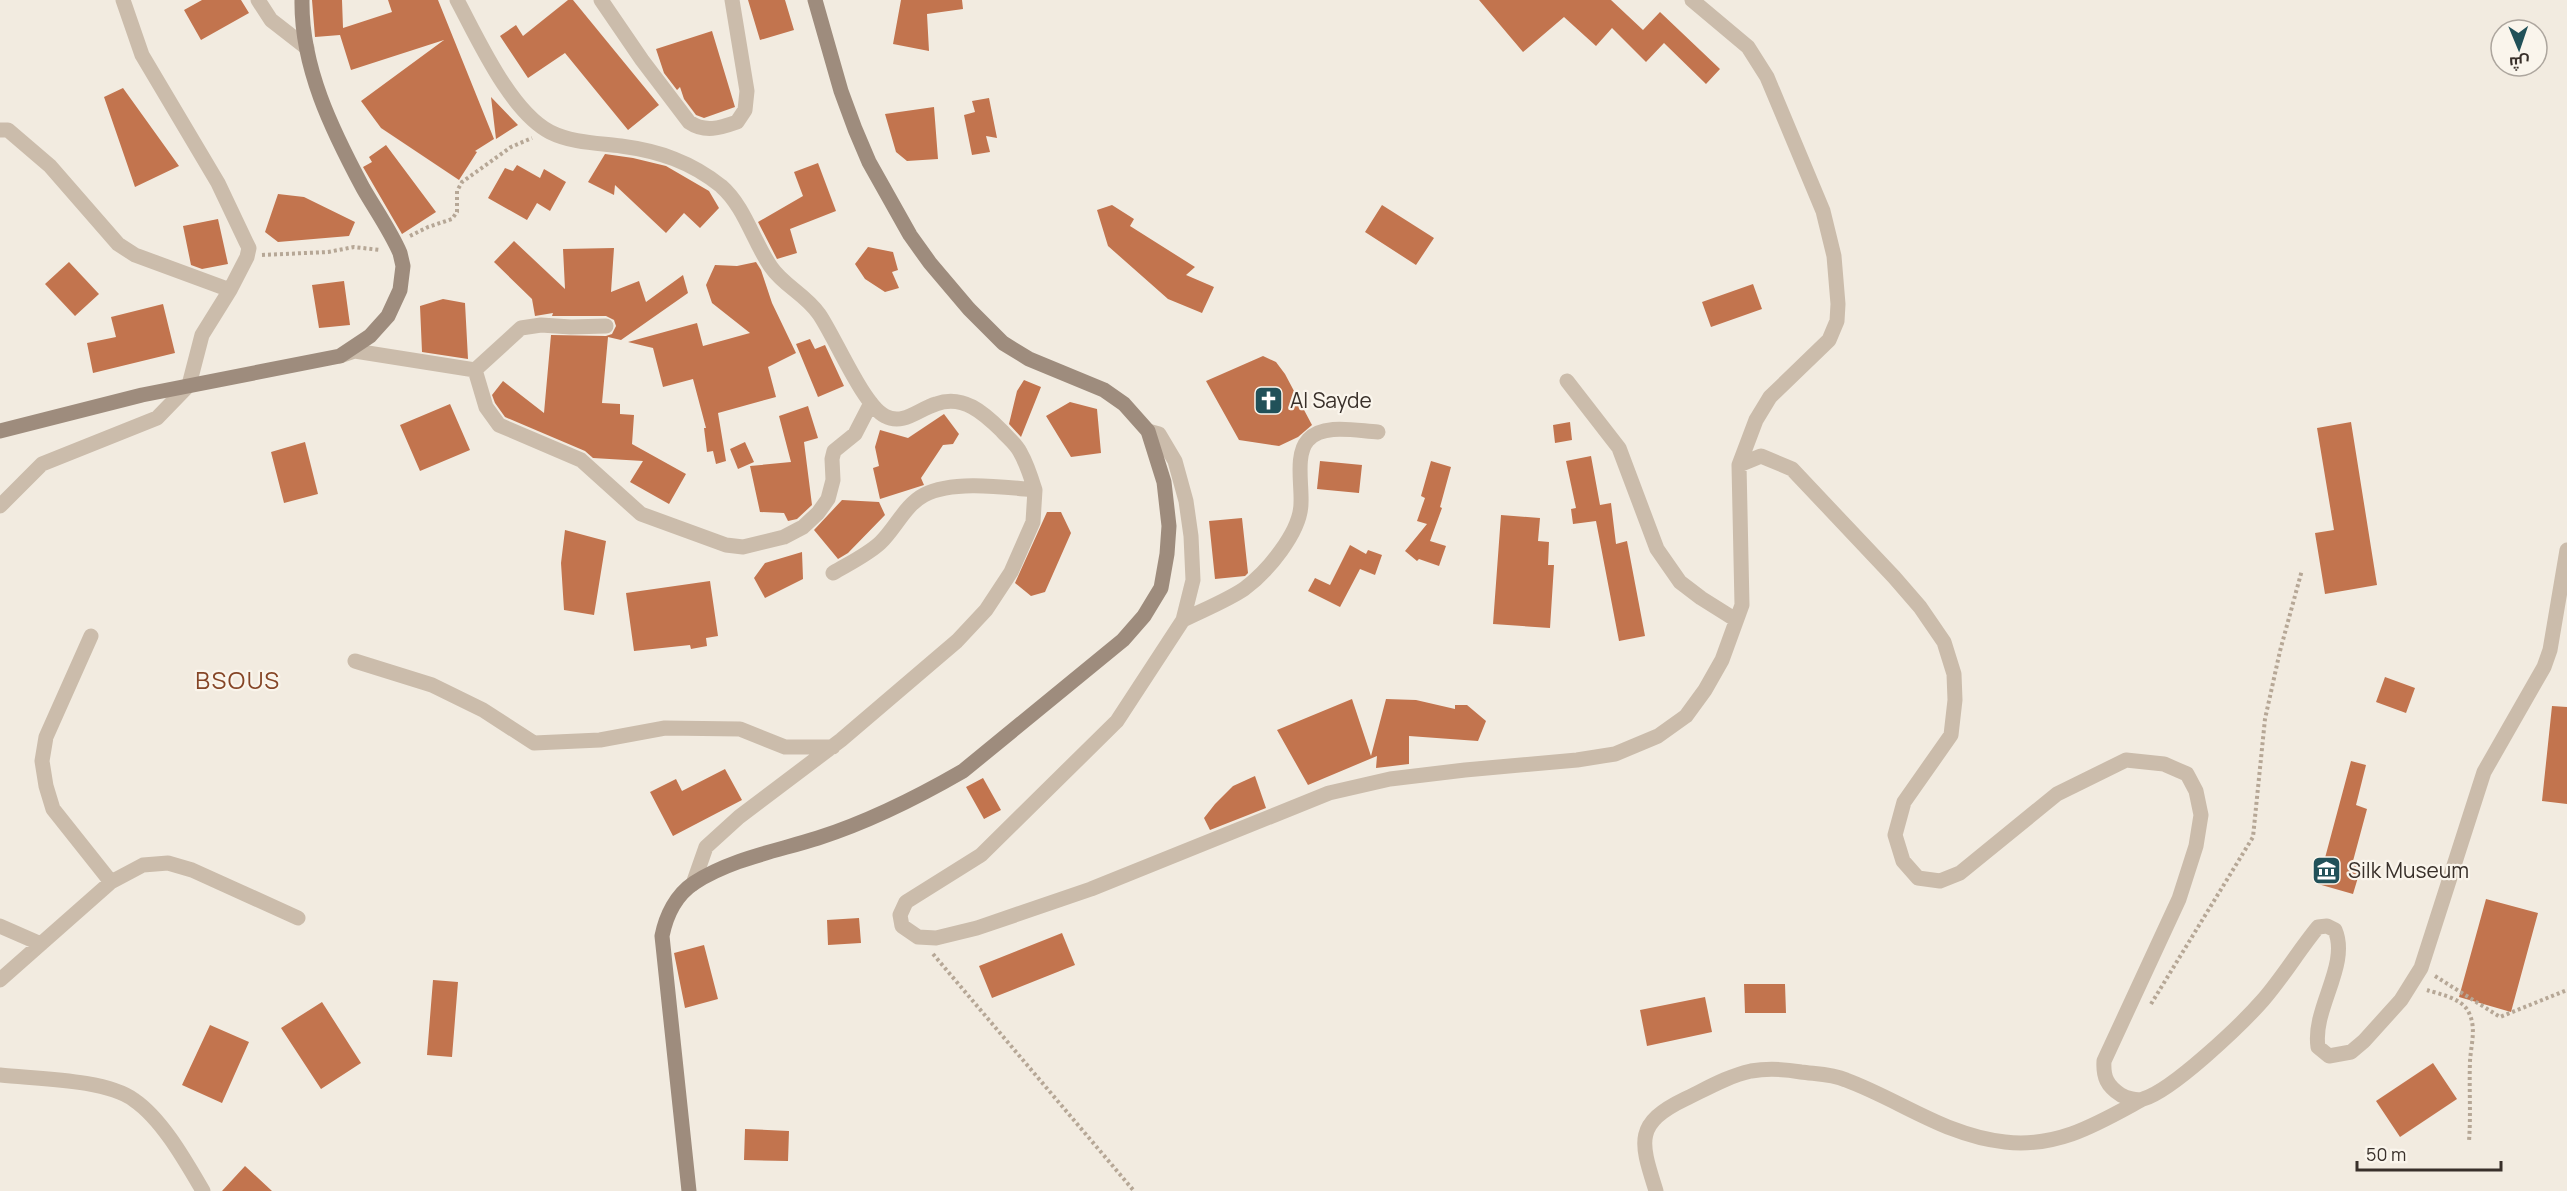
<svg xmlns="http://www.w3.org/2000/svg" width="2567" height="1191" font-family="Manrope,Cairo,sans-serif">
<rect width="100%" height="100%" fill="#f2ebe0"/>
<path fill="#c2744e" d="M 202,0 L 241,0 L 249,13 L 201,40 L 184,10 Z
M 312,0 L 342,0 L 343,28 L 392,12 L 388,0 L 438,0 L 494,139 L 475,151 L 477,152 L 459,180 L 381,128 L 361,101 L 444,40 L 351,70 L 340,35 L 315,37 Z
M 568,0 L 573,0 L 659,105 L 628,130 L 565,53 L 528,78 L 500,36 L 516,25 L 523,36 Z
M 748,0 L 785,0 L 794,30 L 760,40 Z
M 901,0 L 962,0 L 963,9 L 927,14 L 929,51 L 893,44 Z
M 1479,0 L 1611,0 L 1643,30 L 1660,12 L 1720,69 L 1706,84 L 1664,43 L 1646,62 L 1612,28 L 1596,46 L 1564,17 L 1523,52 Z
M 712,31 L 735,107 L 704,118 L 696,115 L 684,99 L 680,87 L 677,90 L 664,73 L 656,49 Z
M 123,88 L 179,166 L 135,187 L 104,97 Z
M 491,97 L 518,125 L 496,139 Z
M 989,98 L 997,138 L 986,136 L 990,152 L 972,155 L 964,115 L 975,112 L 972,101 Z
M 934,107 L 938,159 L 907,161 L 896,152 L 885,114 Z
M 386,145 L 436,212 L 402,234 L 363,167 L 372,162 L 369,157 Z
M 605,154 L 633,158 L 666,166 L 709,191 L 719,208 L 700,228 L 684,213 L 666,233 L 615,185 L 614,195 L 588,182 Z
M 818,163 L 836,211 L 790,229 L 797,253 L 777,259 L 758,222 L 803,196 L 794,172 Z
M 517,165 L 540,178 L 544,169 L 566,182 L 550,211 L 537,203 L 527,220 L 488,198 L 505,168 L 513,171 Z
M 278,194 L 304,197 L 355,222 L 349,236 L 278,242 L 265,232 Z
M 1112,205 L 1134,219 L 1130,226 L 1195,267 L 1186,275 L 1214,287 L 1202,313 L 1168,299 L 1108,246 L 1097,210 Z
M 1382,205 L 1434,238 L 1416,265 L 1365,232 Z
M 218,219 L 228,264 L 202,269 L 191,265 L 183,226 Z
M 514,241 L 565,289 L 563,249 L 614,248 L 611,292 L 639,281 L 646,302 L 683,275 L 688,293 L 621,340 L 608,337 L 602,403 L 620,404 L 620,414 L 634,415 L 632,444 L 686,474 L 669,504 L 630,482 L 643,461 L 593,458 L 585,451 L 505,417 L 495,403 L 492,395 L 503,381 L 544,413 L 551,335 L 606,336 L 612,334 L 616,326 L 614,320 L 606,316 L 552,316 L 553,313 L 535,316 L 532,299 L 494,262 Z
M 868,247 L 893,252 L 898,270 L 892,272 L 899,288 L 885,292 L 865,279 L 855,264 Z
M 69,262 L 99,294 L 75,316 L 45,284 Z
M 756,262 L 761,270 L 772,303 L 796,353 L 768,367 L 776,397 L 718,413 L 726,461 L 716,464 L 713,451 L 707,452 L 704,428 L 706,428 L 693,379 L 663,387 L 653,348 L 628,342 L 697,323 L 703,346 L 750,333 L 712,303 L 706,285 L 715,265 L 737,266 Z
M 344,281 L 350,325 L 319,328 L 312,285 Z
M 1753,284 L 1762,309 L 1711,327 L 1702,302 Z
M 443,299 L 465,303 L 468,359 L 422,352 L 420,306 Z
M 163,304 L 175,353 L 93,373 L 87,343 L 116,337 L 111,317 Z
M 810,339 L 815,349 L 825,345 L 844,386 L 818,397 L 796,344 Z
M 1263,356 L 1276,362 L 1285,374 L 1312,425 L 1298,437 L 1279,446 L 1239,440 L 1206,381 Z
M 1024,380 L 1041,387 L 1021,437 L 1009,424 L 1017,391 Z
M 1070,402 L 1097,409 L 1101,453 L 1071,457 L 1046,416 Z
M 450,404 L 470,450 L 420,471 L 400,425 Z
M 808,406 L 818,438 L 804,442 L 812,505 L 797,519 L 788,521 L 784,513 L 760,512 L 750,466 L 791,462 L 779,416 Z
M 944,414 L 959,434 L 953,444 L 943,445 L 921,478 L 924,485 L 880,499 L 873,468 L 879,466 L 875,447 L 880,430 L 908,438 Z
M 1570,422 L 1572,440 L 1555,443 L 1553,425 Z
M 2351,422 L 2377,585 L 2325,594 L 2315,533 L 2334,530 L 2317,428 Z
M 305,442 L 318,494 L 284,503 L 271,452 Z
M 745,442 L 754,462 L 738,469 L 730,449 Z
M 1591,456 L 1600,505 L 1611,503 L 1616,544 L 1627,541 L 1645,636 L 1619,641 L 1596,521 L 1573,524 L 1571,509 L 1576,508 L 1566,461 Z
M 1320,461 L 1362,465 L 1359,493 L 1317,489 Z
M 1431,461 L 1451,467 L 1440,507 L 1442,508 L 1430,541 L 1446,546 L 1439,566 L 1419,559 L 1417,561 L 1405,551 L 1427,524 L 1417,521 L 1425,498 L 1421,496 Z
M 842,500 L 879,502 L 885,515 L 848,553 L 838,559 L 814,530 Z
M 1047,512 L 1061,512 L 1071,533 L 1045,592 L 1031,596 L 1015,583 Z
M 1501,515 L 1540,518 L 1538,541 L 1549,542 L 1548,565 L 1554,565 L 1550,628 L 1493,624 Z
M 1242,518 L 1248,573 L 1245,576 L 1215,579 L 1209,521 Z
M 565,530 L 606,541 L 594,615 L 564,610 L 561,563 Z
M 1350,545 L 1366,554 L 1368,550 L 1382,555 L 1375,575 L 1360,569 L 1340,607 L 1308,591 L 1315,578 L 1330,585 Z
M 802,552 L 803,579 L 765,598 L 754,578 L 765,563 Z
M 710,581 L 718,636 L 706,638 L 707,646 L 691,649 L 690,645 L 634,651 L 626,593 Z
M 2385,677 L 2415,688 L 2406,713 L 2376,702 Z
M 1352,699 L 1371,756 L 1386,699 L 1416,700 L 1455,709 L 1455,705 L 1467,705 L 1486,721 L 1478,741 L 1409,736 L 1409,764 L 1376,768 L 1377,756 L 1308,785 L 1277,730 Z
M 2552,706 L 2567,707 L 2567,804 L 2542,801 Z
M 2351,761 L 2366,765 L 2356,805 L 2367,809 L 2353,861 L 2362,864 L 2353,894 L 2318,884 Z
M 725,769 L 742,800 L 673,836 L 650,792 L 676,779 L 682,791 Z
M 1255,776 L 1266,808 L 1210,830 L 1204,818 L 1215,804 L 1233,786 Z
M 983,778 L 1001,810 L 984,819 L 966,787 Z
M 2486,899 L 2538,913 L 2511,1012 L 2459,997 Z
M 859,918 L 861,943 L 828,945 L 827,920 Z
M 1062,933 L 1075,965 L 992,998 L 979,966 Z
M 704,945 L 718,999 L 685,1008 L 674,953 Z
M 433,980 L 458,982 L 452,1057 L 427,1055 Z
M 1744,984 L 1785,984 L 1786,1013 L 1745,1013 Z
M 1705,997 L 1712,1032 L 1647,1046 L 1640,1010 Z
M 322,1002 L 361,1063 L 321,1089 L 281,1028 Z
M 210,1025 L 249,1042 L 222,1103 L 182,1085 Z
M 2433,1063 L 2457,1099 L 2400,1137 L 2376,1101 Z
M 745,1129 L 789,1131 L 788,1161 L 744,1160 Z
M 245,1166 L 272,1191 L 222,1191 Z"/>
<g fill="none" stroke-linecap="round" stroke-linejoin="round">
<path stroke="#b6a796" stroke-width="4" stroke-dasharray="3 3" stroke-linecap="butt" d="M 410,236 L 428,227 L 452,219 L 457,212 L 457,191 L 462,182 L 511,147 L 532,138
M 262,255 L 328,252 L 354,247 L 380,250
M 933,954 L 1134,1191
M 2435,976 L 2500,1017 L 2567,990
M 2427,990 C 2439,994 2461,998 2468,1011 C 2477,1027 2471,1044 2470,1061 C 2469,1088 2471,1115 2469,1141
M 2151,1004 L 2253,837 L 2265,719 L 2280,651 L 2302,570"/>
<path stroke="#cbbcab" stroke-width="15" d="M 258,0 L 271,20 L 307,48
M 457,0 C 478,39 510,111 550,132 C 572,143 598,143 621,146 C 659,151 691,162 721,186 C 745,207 753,241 771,267 C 784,286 805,294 819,314 C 835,337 863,405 885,416 C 903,426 919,409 936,404 C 963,394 984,413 1002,431 C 1008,438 1016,444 1020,452 C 1027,464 1031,477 1035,490 C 1003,487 953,480 924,495 C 905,505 895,529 880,543 C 867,555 848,564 833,573
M 601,0 L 642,60 L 689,122 C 705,133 720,128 737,122 L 745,110 L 747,91 L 732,0
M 0,130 L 8,130 L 50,166 L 118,244 L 135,255 L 230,290
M 340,356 L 355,351 L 475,370 L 486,407 L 499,425 L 581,460 L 641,514 L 726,545 L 743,547 L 784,537 L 803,527 L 818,513 L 828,499 L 833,480 L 832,459 L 834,451 L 855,434 L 871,403
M 475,370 L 521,328 L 541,325 L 571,327 L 606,326
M 1567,381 L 1619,448 L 1657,549 L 1680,582 L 1701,598 L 1736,620
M 1148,431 L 1159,434 L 1175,461 L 1186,501 L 1191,536 L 1193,580 L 1183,620 L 1117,721 L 981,855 L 906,902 L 900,915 L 902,926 L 918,937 L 936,938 L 977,928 L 1091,889 L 1329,793 L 1390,779 L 1465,770 L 1577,760 L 1615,754 L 1658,736 L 1686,716 L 1705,690 L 1722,660 L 1742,605 L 1739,465 L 1756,420 L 1770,397 L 1829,340 L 1837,321 L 1838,304 L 1834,256 L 1823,211 L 1767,77 L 1748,47 L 1692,0
M 1739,465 L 1761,456 L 1792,469 L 1894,577 L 1920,607 L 1944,642 L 1954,674 L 1955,700 L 1951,735 L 1904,802 L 1895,835 L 1903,861 L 1918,878 L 1940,881 L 1960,873 L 2057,794 L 2126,760 L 2164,764 L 2187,774 L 2196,791 L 2201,815 L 2196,846 L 2179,899 L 2104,1061 C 2103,1077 2107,1086 2121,1095 C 2126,1098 2137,1101 2143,1099 C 2172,1091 2242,1024 2263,1000 C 2283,977 2299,950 2318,927 L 2327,926 L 2335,930 C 2350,965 2312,1009 2318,1047 L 2329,1056 L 2351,1052 L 2364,1041 L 2401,1000 L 2421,968 L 2484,772 L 2544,667 L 2550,650 L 2567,550
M 0,506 L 42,464 L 157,418 L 189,385 L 202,335 L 230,290 L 247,257 L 249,248 L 246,242 L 218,183 L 142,55 L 123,0
M 1183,620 C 1203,610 1226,601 1244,589 C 1267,572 1301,532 1301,503 C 1302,485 1295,454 1308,440 C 1323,423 1357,431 1378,432
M 91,636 L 46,737 L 42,761 L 46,786 L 53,809 L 111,882
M 355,661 L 432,685 L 483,710 L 534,743 L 600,740 L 665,728 L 740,729 L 785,747 L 833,747
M 693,884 L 706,847 L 739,817 L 841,740 L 957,641 L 986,610 L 1011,572 L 1033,522 L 1035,490
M 0,926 L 41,944
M 0,980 L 111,882 L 143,865 L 168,863 L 192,870 L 298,918
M 0,1075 C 36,1079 106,1079 134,1100 C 162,1119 186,1162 203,1191
M 1656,1191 C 1641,1143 1633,1124 1685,1099 C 1706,1089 1728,1076 1751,1071 C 1768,1068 1784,1069 1801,1072 C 1815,1074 1832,1074 1846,1080 C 1900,1100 1946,1136 2005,1142 C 2058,1148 2097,1124 2141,1100"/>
<path stroke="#9e8c7d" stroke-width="15" d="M 0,431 L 142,395 L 340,356 L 370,336 L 388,316 L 400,290 L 403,266 L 400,253 C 390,230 375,209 363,188 C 332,130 301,67 302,0
M 689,1191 L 662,936 C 666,916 676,895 694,883 C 731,859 777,851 818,838 C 868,822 918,797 963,771 L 1123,640 L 1144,616 L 1161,588 L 1167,554 L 1169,526 L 1164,482 L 1148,431 L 1124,404 L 1104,390 L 1029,359 L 1003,343 L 969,309 L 930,263 L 910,235 L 869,162 L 855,129 L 841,91 L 815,0"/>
</g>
<defs>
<symbol id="church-square" viewBox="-11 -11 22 22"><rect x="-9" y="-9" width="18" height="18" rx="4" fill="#215159" stroke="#faf5ec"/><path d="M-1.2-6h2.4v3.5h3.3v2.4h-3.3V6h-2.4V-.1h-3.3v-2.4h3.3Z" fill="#fff"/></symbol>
<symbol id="museum-square" viewBox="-11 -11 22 22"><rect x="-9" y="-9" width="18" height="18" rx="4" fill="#215159" stroke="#faf5ec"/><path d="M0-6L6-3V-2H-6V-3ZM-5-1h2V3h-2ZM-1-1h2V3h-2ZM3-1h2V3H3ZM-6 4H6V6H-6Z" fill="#fff"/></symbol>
</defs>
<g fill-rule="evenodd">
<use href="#church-square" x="1252" y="384" width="33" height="33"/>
<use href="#museum-square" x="2310" y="854" width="33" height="33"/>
</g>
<g text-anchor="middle" stroke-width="4.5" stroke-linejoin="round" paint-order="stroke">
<g font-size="21" fill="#39302a" stroke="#faf5ec" text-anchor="start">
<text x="1290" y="408">Al Sayde</text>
<text x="2348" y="878">Silk Museum</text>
</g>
<g font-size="24" letter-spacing="1.5" fill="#854526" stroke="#faf5ec">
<text x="238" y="689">BSOUS</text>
</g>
</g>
<g transform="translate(2519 48) rotate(178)"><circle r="28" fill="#faf5ec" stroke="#ada69e" stroke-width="1.5"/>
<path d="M0-4.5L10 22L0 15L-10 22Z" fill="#215159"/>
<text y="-9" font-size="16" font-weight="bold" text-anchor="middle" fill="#39302a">ش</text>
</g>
<path d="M2357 1161v9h144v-9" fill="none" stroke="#39302a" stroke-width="3"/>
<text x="2366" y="1161" font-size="18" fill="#39302a" stroke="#faf5ec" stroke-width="4.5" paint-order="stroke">50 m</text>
</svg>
